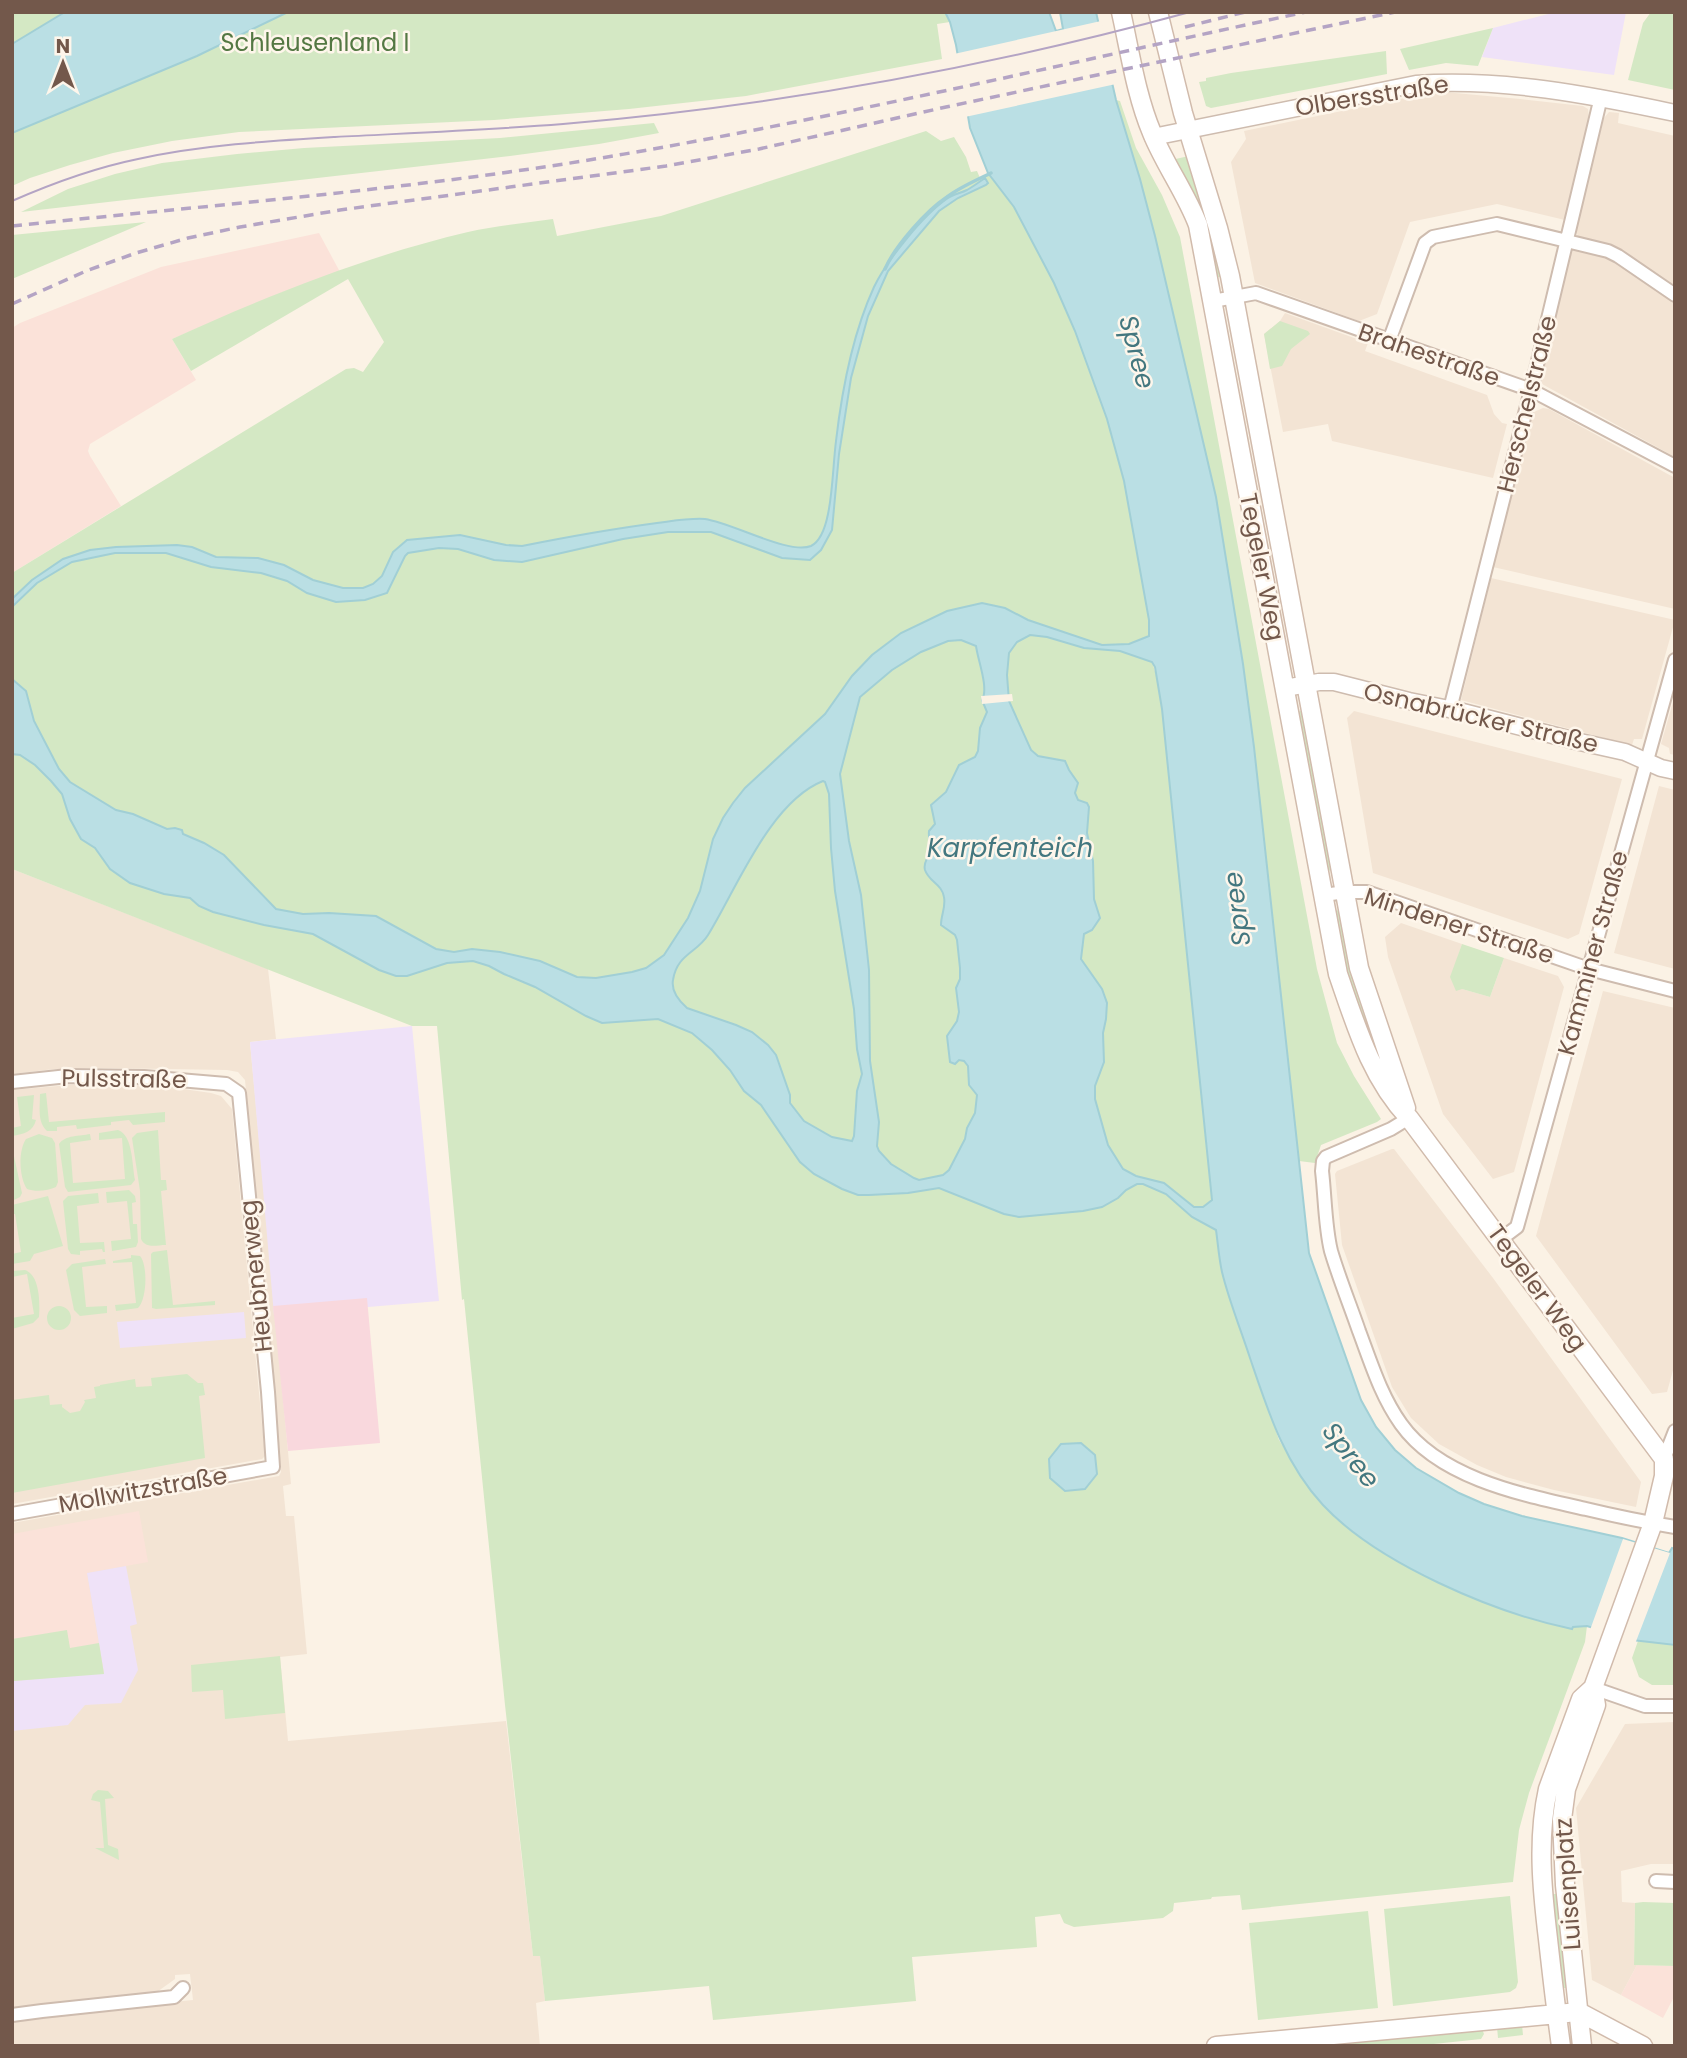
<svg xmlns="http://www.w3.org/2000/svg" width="1687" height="2058" font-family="Poppins,sans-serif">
<rect width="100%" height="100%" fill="#fbf2e5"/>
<path fill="#f3e4d4" d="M 1444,92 L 1520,99 L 1583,106 L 1588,109 L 1589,118 L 1565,220 L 1497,204 L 1410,222 L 1377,314 L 1359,321 L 1255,283 L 1231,162 L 1246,139 L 1244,131 L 1415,96 Z
M 1609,112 L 1619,113 L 1618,123 L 1675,136 L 1675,290 L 1579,237 L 1577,234 L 1577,223 L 1604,118 Z
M 1572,249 L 1604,256 L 1613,260 L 1675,303 L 1675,457 L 1542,384 L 1540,374 L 1570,251 Z
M 1285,313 L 1368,343 L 1365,351 L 1487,395 L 1494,414 L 1502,423 L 1507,424 L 1493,478 L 1332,441 L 1328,424 L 1283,432 L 1264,334 L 1280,321 Z
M 1543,408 L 1549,409 L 1675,478 L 1675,609 L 1493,567 L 1531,416 L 1534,412 Z
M 1491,578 L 1675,620 L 1642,739 L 1634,739 L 1632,745 L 1627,744 L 1461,700 Z
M 1675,695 L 1675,755 L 1670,754 L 1669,748 L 1661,744 Z
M 1354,711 L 1622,779 L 1579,934 L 1568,939 L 1373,873 L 1347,718 Z
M 1659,786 L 1675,790 L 1675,969 L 1614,953 Z
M 12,869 L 268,969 L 276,1039 L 250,1042 L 291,1484 L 283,1486 L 286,1516 L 294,1516 L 307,1654 L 280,1657 L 288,1741 L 506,1721 L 533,1956 L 540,1956 L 545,2001 L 536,2003 L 540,2046 L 12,2046 L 12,2019 L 47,2014 L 193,2000 L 190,1974 L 175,1975 L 175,1979 L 157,1992 L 41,2004 L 12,2009 L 12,1523 L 279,1476 L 281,1472 L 245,1080 L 238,1072 L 227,1070 L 105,1068 L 54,1069 L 12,1074 Z
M 1401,923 L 1462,944 L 1451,977 L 1462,989 L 1490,997 L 1504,958 L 1558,976 L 1564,987 L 1514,1172 L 1493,1179 L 1443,1114 L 1388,957 L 1385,937 Z
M 1603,991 L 1675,1008 L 1675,1363 L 1667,1392 L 1652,1394 L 1536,1236 Z
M 92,1083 L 148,1084 L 211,1093 L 221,1096 L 232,1109 L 265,1456 L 262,1459 L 12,1504 L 12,1090 Z
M 1392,1149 L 1394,1149 L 1493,1278 L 1641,1482 L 1636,1507 L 1554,1490 L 1506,1477 L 1477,1465 L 1439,1444 L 1411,1418 L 1392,1387 L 1342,1245 L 1335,1174 L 1337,1171 Z
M 1675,1722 L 1675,1864 L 1651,1864 L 1621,1871 L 1622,1902 L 1635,1903 L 1634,1965 L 1637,1965 L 1621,1995 L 1592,1980 L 1576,1808 L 1625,1724 Z"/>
<path fill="#fbe2d9" d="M 319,233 L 340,272 L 283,292 L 172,339 L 196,380 L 90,444 L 88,451 L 90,456 L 121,506 L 12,573 L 12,328 L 20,323 L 161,267 Z
M 139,1511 L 148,1562 L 87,1573 L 104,1674 L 14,1681 L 12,1671 L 12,1534 Z
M 1637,1965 L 1675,1966 L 1675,1995 L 1663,2018 L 1621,1995 Z"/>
<path fill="#efe2f8" d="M 1556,12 L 1626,12 L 1614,75 L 1482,57 L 1493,28 Z
M 412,1026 L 439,1301 L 274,1315 L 250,1042 Z
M 244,1312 L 246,1338 L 120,1348 L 117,1322 Z
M 126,1566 L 137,1624 L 130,1626 L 138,1670 L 121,1703 L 85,1705 L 68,1725 L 12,1731 L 12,1681 L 104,1673 L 87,1573 Z"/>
<path fill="#f9d8dd" d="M 367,1298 L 380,1443 L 288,1451 L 273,1306 Z"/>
<path fill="#d4e8c4" d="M 12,12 L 65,12 L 12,44 Z
M 288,12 L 945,12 L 950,22 L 937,24 L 942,59 L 746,96 L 629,109 L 494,120 L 239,132 L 172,141 L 113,153 L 70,165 L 30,178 L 12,186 L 12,133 L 197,56 Z
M 1651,12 L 1675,12 L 1675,90 L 1628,80 L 1643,23 Z
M 1493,28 L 1478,66 L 1446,63 L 1409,70 L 1400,49 Z
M 1386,51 L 1387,74 L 1211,108 L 1206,106 L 1199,82 L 1206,81 L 1206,78 L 1231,73 Z
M 1116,100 L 1120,101 L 1136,148 L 1162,195 L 1180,237 L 1317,969 L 1337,1043 L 1354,1076 L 1381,1119 L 1377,1122 L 1321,1145 L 1315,1163 L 1299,1161 L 1254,747 L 1243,664 L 1216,497 L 1155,235 Z
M 654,123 L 659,133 L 599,144 L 510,156 L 21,212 L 68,189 L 115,174 L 162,163 L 237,154 L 304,148 L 500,138 Z
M 926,131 L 941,141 L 954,137 L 966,157 L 971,172 L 977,171 L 980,178 L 988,173 L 1014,207 L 1054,283 L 1075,331 L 1107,419 L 1124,481 L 1149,620 L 1152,661 L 1158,682 L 1162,709 L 1212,1200 L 1225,1282 L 1279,1440 L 1310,1489 L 1335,1518 L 1376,1548 L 1465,1594 L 1519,1615 L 1571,1629 L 1572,1627 L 1587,1626 L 1585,1642 L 1529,1793 L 1519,1830 L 1513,1882 L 1242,1910 L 1240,1895 L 1212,1897 L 1211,1899 L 1174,1903 L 1173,1911 L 1163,1918 L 1074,1927 L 1064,1923 L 1060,1914 L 1035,1917 L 1037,1947 L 912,1957 L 916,2001 L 713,2020 L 709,1986 L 545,2001 L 540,1956 L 533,1956 L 505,1705 L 464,1299 L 462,1300 L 437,1026 L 412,1026 L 12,869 L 12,573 L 346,369 L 354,368 L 363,372 L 384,342 L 348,279 L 191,371 L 172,339 C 267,296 366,256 468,232 C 496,226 525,223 553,219 L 557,236 L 661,216 Z
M 1189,156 L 1224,276 L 1214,278 L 1171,160 Z
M 146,222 L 12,279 L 12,235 Z
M 1280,321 L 1308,331 L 1310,334 L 1291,349 L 1282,366 L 1270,369 L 1264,334 Z
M 1306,710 L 1335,870 L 1325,871 L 1297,712 Z
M 1342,910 L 1393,1095 L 1348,985 L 1333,911 Z
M 1462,944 L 1504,958 L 1490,997 L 1462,989 L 1456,991 L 1450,977 Z
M 46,1093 L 49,1122 L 165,1112 L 165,1122 L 133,1125 L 129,1120 L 111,1122 L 111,1125 L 77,1129 L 76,1125 L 57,1127 L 57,1131 L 47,1131 C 37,1122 40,1107 40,1094 Z
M 34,1095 L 32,1119 L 36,1120 C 33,1132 24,1134 12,1136 L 12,1128 L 21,1126 L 17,1097 Z
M 118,1130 C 133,1135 132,1165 135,1180 L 131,1185 L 68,1192 L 65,1187 L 59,1144 C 65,1135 80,1136 90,1134 L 91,1140 L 70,1143 L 73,1183 L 125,1179 L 122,1138 L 99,1140 L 99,1133 Z
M 158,1130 L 161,1180 L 166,1180 L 167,1190 L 161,1191 L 166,1245 C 156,1245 146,1249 141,1239 L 140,1191 L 132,1138 L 137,1133 Z
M 39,1134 L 52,1138 L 55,1143 L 58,1182 L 56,1187 C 48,1191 35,1192 27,1189 C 19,1177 18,1151 26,1139 Z
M 12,1147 L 22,1193 L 20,1197 L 12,1201 Z
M 129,1190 L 135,1196 L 136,1202 L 132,1203 L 133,1224 L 137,1224 L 138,1242 L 136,1247 L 112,1251 L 111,1241 L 131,1239 L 127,1201 L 107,1203 L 106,1192 Z
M 98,1193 L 99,1203 L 77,1206 L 80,1243 L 104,1242 L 105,1252 L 103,1252 L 102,1249 L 80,1251 L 80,1255 L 71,1254 L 68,1249 L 63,1201 L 68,1196 Z
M 48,1196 L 63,1246 L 34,1254 L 30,1261 L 12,1264 L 12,1254 L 21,1252 L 15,1214 L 12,1214 L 12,1205 Z
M 167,1250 L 173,1305 L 215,1301 L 215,1305 L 156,1309 L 152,1308 L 151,1254 L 153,1252 Z
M 131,1255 L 140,1256 C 148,1265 147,1299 138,1308 L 116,1311 L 115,1305 L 136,1303 L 132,1262 L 113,1263 L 113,1261 L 131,1258 Z
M 105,1259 L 106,1264 L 82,1267 L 86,1307 L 107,1306 L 107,1313 L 80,1316 L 74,1310 L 66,1270 L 72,1264 Z
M 25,1270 C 40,1275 40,1303 39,1317 L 33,1323 L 12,1329 L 12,1318 L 34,1314 L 27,1274 L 12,1277 L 12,1271 Z
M47 1318a12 12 0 1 1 24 0a12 12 0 1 1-24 0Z
M 187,1374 L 198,1383 L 203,1383 L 205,1395 L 199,1396 L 205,1458 L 12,1493 L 12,1400 L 49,1395 L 50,1405 L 62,1404 L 62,1407 L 70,1413 L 80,1411 L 85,1402 L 84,1400 L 96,1398 L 94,1387 L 100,1386 L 100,1385 L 135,1379 L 136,1387 L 152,1386 L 151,1378 Z
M 67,1630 L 70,1648 L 99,1643 L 104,1674 L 14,1681 L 12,1639 Z
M 1638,1641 L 1675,1645 L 1675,1685 L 1652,1685 L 1639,1677 L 1632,1658 Z
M 280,1656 L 285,1713 L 225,1719 L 223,1690 L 192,1692 L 191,1665 Z
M 98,1790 L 108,1791 L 114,1798 L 105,1799 L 108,1845 L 118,1849 L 119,1860 L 95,1848 L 104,1848 L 100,1802 L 91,1800 L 93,1794 Z
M 1552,1894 L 1557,1894 L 1566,1988 L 1561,1988 Z
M 1510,1896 L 1518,1982 L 1516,1988 L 1510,1992 L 1393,2006 L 1384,1909 Z
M 1643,1902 L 1675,1903 L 1675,1966 L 1634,1965 L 1635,1903 Z
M 1368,1911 L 1378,2008 L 1258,2020 L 1249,1923 Z
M 1522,2025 L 1523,2035 L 1498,2038 L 1497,2027 Z
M 1482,2029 L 1484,2034 L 1481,2039 L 1415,2046 L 1303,2046 Z"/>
<path fill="#badfe4" stroke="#a1cfd5" stroke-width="2" fill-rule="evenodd" d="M 65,12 L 288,12 L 197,56 L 12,133 L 12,44 Z
M 945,12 L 1049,12 L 1056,31 L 1063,29 L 1060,12 L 1096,12 L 1116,100 L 1140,179 L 1155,236 L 1216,497 L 1243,664 L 1254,747 L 1309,1253 L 1361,1400 L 1376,1427 L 1395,1450 L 1416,1468 L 1459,1493 L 1484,1504 L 1522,1516 L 1622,1538 L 1669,1553 L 1672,1548 L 1675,1549 L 1675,1645 L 1632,1640 L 1587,1626 L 1573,1627 L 1572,1629 C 1494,1613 1377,1563 1323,1505 C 1284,1463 1268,1411 1250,1358 C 1241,1330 1229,1301 1222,1272 C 1219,1259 1218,1244 1216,1230 L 1192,1217 L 1166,1194 L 1143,1184 L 1137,1184 L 1126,1190 L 1118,1198 L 1102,1207 L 1083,1211 L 1019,1217 L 1004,1214 L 939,1188 L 908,1193 L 869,1195 L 858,1195 L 842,1189 L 814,1174 L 800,1162 L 761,1105 L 744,1091 L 730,1070 L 712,1050 L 692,1033 L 658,1019 L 602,1023 L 586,1016 L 535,987 L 504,974 L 489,966 L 473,961 L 447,963 L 407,976 L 396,976 L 379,970 L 313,934 L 264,925 L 213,912 L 199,906 L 190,898 L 164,894 L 130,883 L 110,869 L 95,848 L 81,839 L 70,819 L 62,794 L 51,781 L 35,765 L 20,755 L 12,754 L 12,679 L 26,691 L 34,721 L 59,769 L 70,782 L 116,810 L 133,814 L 167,829 L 175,828 L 182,830 L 183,834 L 204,843 L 224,855 L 276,909 L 303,914 L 329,913 L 376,916 L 436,949 L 454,952 L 472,949 L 500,952 L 540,961 L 577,977 L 596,978 L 632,972 L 646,968 L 664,955 L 688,918 L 700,891 L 713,839 L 723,818 L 733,803 L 745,788 L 825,714 L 852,676 L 872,655 L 901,633 L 947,611 L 982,603 L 1005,608 L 1028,620 L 1102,645 L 1129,644 L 1149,636 L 1149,620 L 1124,481 L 1107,419 L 1075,331 L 1054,283 L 1014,207 L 988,173 L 970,128 L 956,45 L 950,22 ZM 1030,635 L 1047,637 L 1084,648 L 1120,651 L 1152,662 L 1155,667 L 1162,709 L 1212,1200 L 1203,1207 L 1194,1207 L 1164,1183 L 1136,1176 L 1123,1169 L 1108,1145 L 1095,1099 L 1095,1086 L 1104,1062 L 1103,1033 L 1106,1019 L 1107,1003 L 1102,989 L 1081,959 L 1084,934 L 1092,930 L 1100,918 L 1094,899 L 1093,861 L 1087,833 L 1089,807 L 1087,803 L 1078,800 L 1075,793 L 1078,783 L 1069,770 L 1065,761 L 1038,756 L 1031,750 L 1009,701 L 1007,675 L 1009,653 L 1017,642 ZM 961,640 L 976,646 C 978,661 989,688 982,700 L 987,712 L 980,728 L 978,751 L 975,757 L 959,765 L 946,792 L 931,805 L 935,824 L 929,831 C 928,839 932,847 929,854 C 927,860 923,863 925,870 C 929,882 942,884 944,897 C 946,907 941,915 941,925 L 955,935 L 957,940 L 960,968 L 960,979 L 956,988 L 959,1012 L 957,1021 L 947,1036 L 950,1062 L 955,1064 L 959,1060 L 964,1061 L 968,1066 L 969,1085 L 977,1095 L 975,1113 L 967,1128 L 965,1139 L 949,1170 L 943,1175 L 919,1180 L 914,1178 L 891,1164 L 879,1151 L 877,1146 L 879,1122 L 870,1061 L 869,970 L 861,895 L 849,841 L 840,774 L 860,697 L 892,670 L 921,652 L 948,641 ZM 823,781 L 825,782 L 829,794 L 831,848 L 835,891 L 854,1009 L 857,1049 L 862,1074 L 857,1091 L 854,1136 L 852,1141 L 832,1137 L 804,1121 L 790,1103 L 790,1095 L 776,1055 L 768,1045 L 752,1032 L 736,1025 L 687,1008 C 679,1001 671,991 673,980 C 677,954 697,953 708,935 C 737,888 770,802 823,781 Z
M 985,178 L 988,183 L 986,185 L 958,198 L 939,211 L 888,271 L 868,316 L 851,378 L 839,454 L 832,530 L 821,550 L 810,560 L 782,558 L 711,532 L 668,532 L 623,539 L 522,562 L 494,560 L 458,549 L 439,548 L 408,553 L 405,556 L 387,593 L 365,600 L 336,602 L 307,593 L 287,581 L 261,573 L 211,567 L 166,553 L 115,553 L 72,562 L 37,583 L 12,607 L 12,599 L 32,580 L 63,559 L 90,550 L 116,547 L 177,545 L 192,547 L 216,557 L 258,558 L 284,565 L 313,580 L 343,588 L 363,588 L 373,584 L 382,576 L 393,552 L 407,540 L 460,535 L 506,545 L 522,546 C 567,537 612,529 657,523 C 673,521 689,518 705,519 C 733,523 789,555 811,546 C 821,541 826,524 828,514 C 833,490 833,465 836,441 C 842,389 852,335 874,287 C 887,260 923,215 948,198 C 954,194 961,193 967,190 C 974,186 979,182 985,178 Z
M 1081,1443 L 1095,1455 L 1097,1474 L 1085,1489 L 1065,1491 L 1050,1478 L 1049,1459 L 1061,1444 Z"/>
<path fill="#fbf2e5" d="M 1101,21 L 1116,84 L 965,117 L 954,54 Z
M 1012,694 L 1013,701 L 982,704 L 981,696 Z
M 1623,1539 L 1670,1553 L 1635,1644 L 1590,1630 Z"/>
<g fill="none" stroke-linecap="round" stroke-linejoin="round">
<path stroke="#a1cfd5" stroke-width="3.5" d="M 885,269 C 895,246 926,211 947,197 C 960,187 977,180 991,173"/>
<defs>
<path id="minor" d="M 1213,301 L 1256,293 L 1531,390 L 1675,466
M 1389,341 L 1425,243 L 1433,237 L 1497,224 L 1608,251 L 1618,256 L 1675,295
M 1450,709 L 1531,390 L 1601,97
M 1324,895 L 1345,892 L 1367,892 L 1589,969 L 1675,991
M 12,1082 L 68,1076 L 144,1077 L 226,1084 L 239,1093 L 268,1392 L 273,1467 L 12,1514
M 1409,1118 L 1391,1129 L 1326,1157 L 1323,1161 L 1322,1171 C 1325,1196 1325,1227 1331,1251 C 1339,1278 1350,1305 1359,1331 C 1371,1363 1381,1396 1401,1424 C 1440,1479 1524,1495 1586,1509 C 1615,1516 1645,1522 1675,1527
M 1501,1239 L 1517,1227 L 1675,660
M 1664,1459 L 1675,1431
M 1593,1688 L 1645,1706 L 1675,1706
M 1656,1881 L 1675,1882
M 12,2015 L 42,2011 L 174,1997 L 183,1988"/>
<path id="tertiary" d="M 1153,137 L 1416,84 C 1503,78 1590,95 1675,113
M 1285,688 L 1319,682 L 1334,682 L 1409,701 L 1459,711 L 1580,742 L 1625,752 L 1661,768 L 1675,771"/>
<path id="secondary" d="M 1121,12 C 1130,52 1136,95 1152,133 C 1165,165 1186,193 1198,225 L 1338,974 C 1356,1026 1371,1078 1409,1118 L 1664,1459 L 1664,1476 L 1653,1523 L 1593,1688 L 1581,1699 L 1548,1789 C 1537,1839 1542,1889 1548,1939 C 1552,1975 1556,2010 1561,2046
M 1158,12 L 1183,113 L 1218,228 L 1230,276 L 1359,968 L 1406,1108
M 1579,2012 L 1643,2046
M 1216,2046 L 1568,2013
M 1582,2046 L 1565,1885 L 1562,1819 L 1566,1789 L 1596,1705 L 1593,1688"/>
</defs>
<use href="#minor" stroke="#cebcaf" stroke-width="16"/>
<use href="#tertiary" stroke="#cebcaf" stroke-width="19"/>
<use href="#secondary" stroke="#d1bbac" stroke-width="21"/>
<use href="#minor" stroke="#fff" stroke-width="12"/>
<use href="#tertiary" stroke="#fff" stroke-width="16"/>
<use href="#secondary" stroke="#fff" stroke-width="18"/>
<path stroke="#b4a4c4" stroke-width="2" d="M 12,201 C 53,183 94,168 138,159 C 202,145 269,141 335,137 C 411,133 487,130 563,124 C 775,106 985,68 1190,12"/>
<path stroke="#b4a4c4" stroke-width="3.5" stroke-dasharray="10 7" stroke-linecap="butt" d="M 1185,27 L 1245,12
M 12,226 C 202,206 394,191 583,161 C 826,121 1066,63 1306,12
M 12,304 L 86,271 L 136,253 L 188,238 L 240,227 L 340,210 L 666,166 L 759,149 L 946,107 L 1395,12"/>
</g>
<g text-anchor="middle" stroke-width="5" stroke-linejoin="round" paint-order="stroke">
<g font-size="24" fill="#547843" stroke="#fef6eb">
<text x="315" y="51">Schleusenland I</text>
</g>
<g font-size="24" fill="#73584b" stroke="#fef6eb">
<text transform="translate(1372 96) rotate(-9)" y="8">Olbersstraße</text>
<text transform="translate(1429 355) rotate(19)" y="8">Brahestraße</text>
<text transform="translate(1527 404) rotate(-76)" y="8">Herschelstraße</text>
<text transform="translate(1262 567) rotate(79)" y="8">Tegeler Weg</text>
<text transform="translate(1481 718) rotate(13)" y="8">Osnabrücker Straße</text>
<text transform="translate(1459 926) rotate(18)" y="8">Mindener Straße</text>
<text transform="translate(1593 953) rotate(-75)" y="8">Kamminer Straße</text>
<text transform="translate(124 1079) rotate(1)" y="8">Pulsstraße</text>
<text transform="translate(256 1276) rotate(-96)" y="8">Heubnerweg</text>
<text transform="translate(1537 1288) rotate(54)" y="8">Tegeler Weg</text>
<text transform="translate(143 1490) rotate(-10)" y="8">Mollwitzstraße</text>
<text transform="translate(1568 1884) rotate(-94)" y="8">Luisenplatz</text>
</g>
<g font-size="26" font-style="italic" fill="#43777f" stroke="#fef6eb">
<text transform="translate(1137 352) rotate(75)" y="9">Spree</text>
<text x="1010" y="857">Karpfenteich</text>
<text transform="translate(1237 909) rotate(-97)" y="9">Spree</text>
<text transform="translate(1351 1455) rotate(52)" y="9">Spree</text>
</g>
</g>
<rect width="1687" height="2058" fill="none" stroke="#73584b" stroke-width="28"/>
<g transform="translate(63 63)" stroke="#fef6eb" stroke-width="5" paint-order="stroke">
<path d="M0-5L12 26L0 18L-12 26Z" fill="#73584b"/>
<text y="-10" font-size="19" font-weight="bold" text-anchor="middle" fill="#73584b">N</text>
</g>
</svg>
